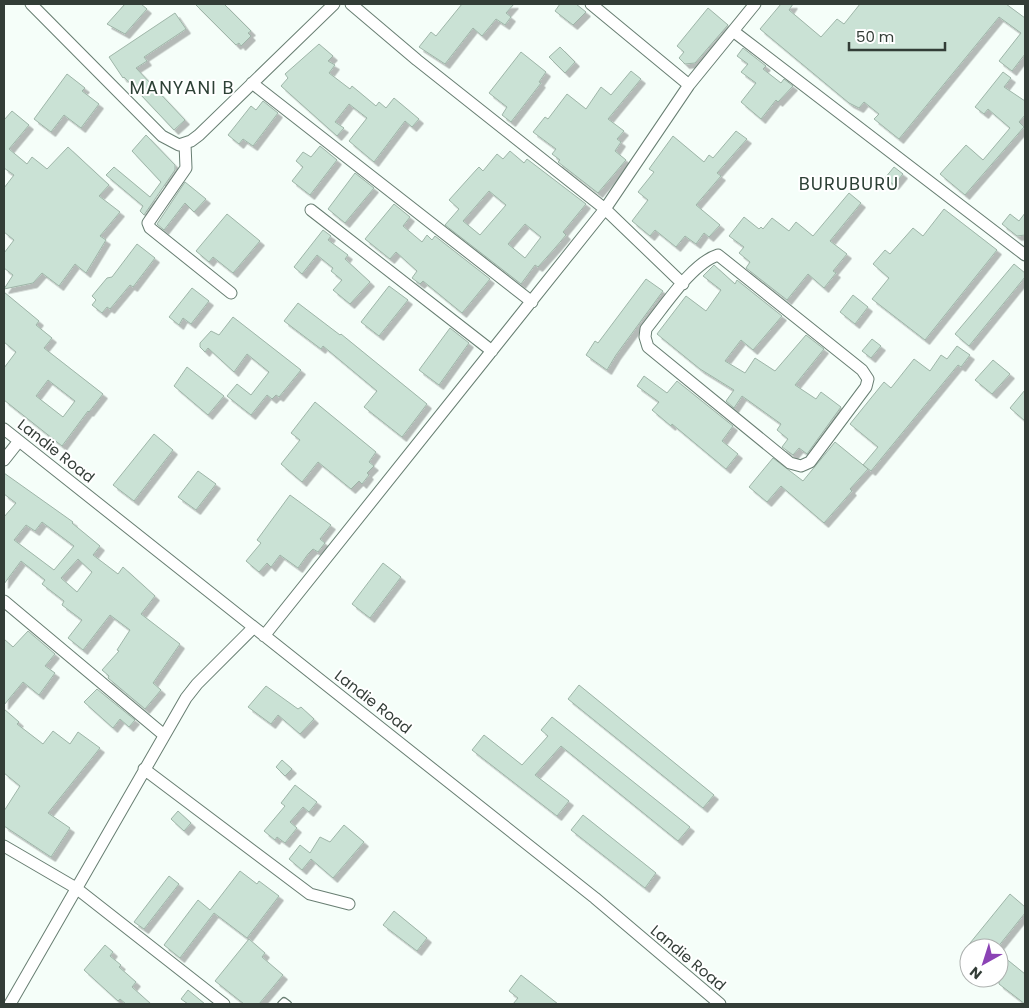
<svg xmlns="http://www.w3.org/2000/svg" width="1029" height="1008" font-family="Poppins,sans-serif">
<defs>
<filter id="shadow"><feDropShadow dx="4.5" dy="4.5" stdDeviation="0" flood-color="#0004"/></filter>
</defs>
<rect width="100%" height="100%" fill="#f5fef9"/>
<path fill="#cae2d5" stroke="#9eb5a8" fill-rule="evenodd" filter="url(#shadow)" d="M 125,4 L 141,4 L 147,9 L 125,34 L 107,24 Z
M 195,4 L 224,4 L 251,31 L 248,33 L 251,36 L 241,46 L 239,43 L 236,45 Z
M 462,4 L 514,4 L 506,13 L 511,17 L 505,25 L 496,19 L 482,36 L 473,28 L 445,64 L 419,47 L 431,32 L 436,36 Z
M 560,4 L 576,4 L 586,12 L 573,25 L 555,11 Z
M 781,4 L 793,4 L 789,10 L 821,37 L 837,19 L 844,24 L 860,4 L 1006,4 L 1025,18 L 1025,54 L 1012,71 L 999,61 L 1021,33 L 999,17 L 899,139 L 874,119 L 879,114 L 864,102 L 859,108 L 849,103 L 760,29 Z
M 708,8 L 728,25 L 695,63 L 685,64 L 679,58 L 684,52 L 677,46 Z
M 175,13 L 186,29 L 144,57 L 147,61 L 136,68 L 185,120 L 174,130 L 124,77 L 123,78 L 109,57 Z
M 319,44 L 333,56 L 328,61 L 335,65 L 329,73 L 350,89 L 352,86 L 376,106 L 379,102 L 386,108 L 394,98 L 419,119 L 412,127 L 405,121 L 374,162 L 349,141 L 367,118 L 349,104 L 335,122 L 344,128 L 337,136 L 281,86 L 288,78 L 285,74 Z
M 560,47 L 575,62 L 565,73 L 549,57 Z
M 743,48 L 766,66 L 763,69 L 781,83 L 784,79 L 793,86 L 778,102 L 776,100 L 761,119 L 741,102 L 756,83 L 741,72 L 748,64 L 737,56 Z
M 521,52 L 546,72 L 539,82 L 541,83 L 511,122 L 502,115 L 507,107 L 489,93 Z
M 631,71 L 641,79 L 608,119 L 624,131 L 617,139 L 621,142 L 615,151 L 626,160 L 598,193 L 558,162 L 560,160 L 552,154 L 556,149 L 533,132 L 545,117 L 548,119 L 567,94 L 586,109 L 601,87 L 611,95 Z
M 1003,72 L 1011,78 L 1004,87 L 1025,101 L 1025,115 L 1019,122 L 1024,127 L 965,195 L 940,174 L 966,145 L 983,160 L 1010,128 L 988,109 L 984,114 L 975,107 Z
M 67,74 L 85,88 L 82,91 L 99,104 L 81,128 L 64,115 L 51,132 L 34,119 Z
M 263,101 L 278,113 L 253,146 L 243,139 L 239,144 L 228,135 L 251,106 L 256,110 Z
M 12,111 L 29,125 L 9,149 L 27,164 L 32,157 L 47,169 L 68,147 L 109,185 L 99,196 L 120,212 L 100,236 L 106,240 L 86,273 L 75,264 L 59,286 L 42,273 L 33,283 L 4,289 L 13,275 L 4,268 L 4,253 L 14,240 L 4,232 L 4,188 L 14,175 L 4,168 L 4,120 Z
M 736,131 L 747,139 L 717,173 L 721,176 L 696,205 L 720,225 L 709,237 L 704,233 L 696,244 L 685,236 L 676,247 L 655,230 L 650,236 L 632,221 L 648,200 L 638,192 L 654,172 L 649,169 L 673,136 L 704,162 L 709,155 L 713,158 Z
M 146,135 L 175,165 L 175,170 L 144,215 L 140,211 L 143,206 L 106,175 L 114,167 L 150,197 L 161,182 L 132,151 Z
M 320,146 L 337,160 L 310,195 L 292,181 L 303,167 L 296,161 L 303,152 L 311,157 Z
M 510,151 L 524,163 L 527,159 L 586,204 L 563,232 L 566,235 L 555,248 L 538,267 L 535,265 L 521,284 L 445,225 L 459,209 L 449,200 L 477,169 L 479,167 L 483,171 L 497,154 L 503,159 ZM 489,191 L 506,205 L 480,235 L 463,221 ZM 525,224 L 541,237 L 525,258 L 508,244 Z
M 894,167 L 903,174 L 894,185 L 885,178 Z
M 355,173 L 374,188 L 345,223 L 328,209 Z
M 185,182 L 206,199 L 194,212 L 185,203 L 164,230 L 157,224 Z
M 849,193 L 861,203 L 830,241 L 847,254 L 833,271 L 836,273 L 824,288 L 808,274 L 787,300 L 746,268 L 750,262 L 739,253 L 744,247 L 729,236 L 744,217 L 759,229 L 761,227 L 763,229 L 772,218 L 789,231 L 796,222 L 813,236 Z
M 394,204 L 410,217 L 403,226 L 422,242 L 427,235 L 432,240 L 435,236 L 490,279 L 462,313 L 423,281 L 420,284 L 412,278 L 417,271 L 396,252 L 390,259 L 365,239 Z
M 944,209 L 997,250 L 925,340 L 872,299 L 889,278 L 873,264 L 885,250 L 890,254 L 913,228 L 923,236 Z
M 1025,213 L 1025,235 L 1017,236 L 1002,224 L 1010,214 L 1019,221 Z
M 227,214 L 260,241 L 233,273 L 213,257 L 209,262 L 196,251 Z
M 323,230 L 331,236 L 328,240 L 348,255 L 345,259 L 370,282 L 350,304 L 333,290 L 342,280 L 331,271 L 333,268 L 317,255 L 302,274 L 294,267 Z
M 137,244 L 155,258 L 133,287 L 130,285 L 110,309 L 107,307 L 102,313 L 92,305 L 96,300 L 92,296 L 107,278 L 112,277 Z
M 1014,264 L 1025,273 L 1025,277 L 969,346 L 955,334 Z
M 714,265 L 735,284 L 737,280 L 782,316 L 753,350 L 741,340 L 725,361 L 745,373 L 755,358 L 775,371 L 806,335 L 824,349 L 795,385 L 816,399 L 821,392 L 841,407 L 807,454 L 799,448 L 793,455 L 782,447 L 788,439 L 777,430 L 781,424 L 742,396 L 734,408 L 726,401 L 734,390 L 700,369 L 657,334 L 686,296 L 706,311 L 721,290 L 703,276 Z
M 646,279 L 663,291 L 616,355 L 607,370 L 586,355 L 595,341 L 598,343 Z
M 389,286 L 408,300 L 379,336 L 361,322 Z
M 192,288 L 209,301 L 191,324 L 183,318 L 179,325 L 169,317 Z
M 4,292 L 39,321 L 36,325 L 52,338 L 44,348 L 103,394 L 89,412 L 88,411 L 62,446 L 4,400 L 4,368 L 16,352 L 4,342 ZM 48,380 L 75,401 L 63,417 L 36,396 Z
M 853,295 L 868,307 L 855,324 L 840,312 Z
M 298,303 L 340,335 L 341,334 L 427,404 L 402,437 L 364,407 L 377,391 L 323,346 L 321,349 L 284,321 Z
M 233,317 L 301,370 L 279,397 L 276,395 L 272,399 L 267,395 L 251,415 L 227,396 L 237,384 L 251,395 L 269,372 L 247,354 L 234,372 L 208,348 L 205,352 L 200,347 L 200,343 L 211,331 L 219,335 Z
M 450,328 L 469,343 L 439,385 L 419,370 Z
M 872,339 L 881,346 L 871,358 L 862,351 Z
M 957,346 L 970,355 L 961,367 L 958,365 L 871,471 L 863,465 L 878,447 L 850,424 L 884,382 L 891,388 L 914,359 L 930,371 L 941,355 L 947,359 Z
M 993,360 L 1010,374 L 992,394 L 975,380 Z
M 187,367 L 224,396 L 208,415 L 174,386 Z
M 644,376 L 667,393 L 677,381 L 733,426 L 722,441 L 738,454 L 726,469 L 672,424 L 671,426 L 652,410 L 659,402 L 637,386 Z
M 1025,390 L 1025,421 L 1010,408 Z
M 315,402 L 376,452 L 369,462 L 374,466 L 367,473 L 369,475 L 362,484 L 359,481 L 351,489 L 318,462 L 302,482 L 281,464 L 300,440 L 291,433 Z
M 154,434 L 173,450 L 134,501 L 113,485 Z
M 835,442 L 868,469 L 850,489 L 852,491 L 824,523 L 781,486 L 767,502 L 749,487 L 773,458 L 803,481 Z
M 198,471 L 216,484 L 196,510 L 178,497 Z
M 4,473 L 73,522 L 72,523 L 100,546 L 93,555 L 118,574 L 123,567 L 155,596 L 141,614 L 180,644 L 153,683 L 161,690 L 145,709 L 108,678 L 109,676 L 102,670 L 119,651 L 117,650 L 130,630 L 110,615 L 83,650 L 68,638 L 82,620 L 62,605 L 64,601 L 42,584 L 45,580 L 21,561 L 4,584 L 4,517 L 16,503 L 4,494 ZM 42,522 L 74,546 L 54,570 L 14,540 L 26,525 L 35,531 ZM 78,559 L 92,572 L 77,592 L 61,578 Z
M 290,495 L 331,525 L 320,539 L 325,543 L 318,552 L 313,549 L 308,554 L 298,568 L 280,555 L 271,567 L 267,563 L 259,572 L 246,561 L 261,543 L 257,540 Z
M 383,563 L 401,577 L 370,618 L 352,604 Z
M 28,631 L 55,654 L 45,666 L 55,673 L 39,695 L 23,682 L 4,705 L 4,639 L 13,647 Z
M 579,685 L 714,795 L 703,808 L 568,699 Z
M 266,686 L 298,709 L 301,707 L 314,719 L 300,734 L 278,715 L 271,724 L 248,707 Z
M 97,689 L 135,720 L 129,727 L 120,719 L 113,728 L 84,702 Z
M 4,709 L 19,722 L 17,724 L 43,744 L 53,731 L 70,744 L 78,732 L 100,748 L 48,813 L 70,828 L 51,857 L 4,826 L 4,811 L 20,786 L 4,773 Z
M 552,717 L 690,827 L 678,841 L 561,746 L 535,775 L 569,801 L 557,816 L 472,750 L 484,735 L 522,765 L 548,736 L 541,730 Z
M 282,760 L 292,769 L 285,776 L 276,767 Z
M 295,785 L 317,802 L 309,812 L 303,807 L 290,822 L 297,828 L 285,843 L 277,837 L 275,840 L 264,831 L 285,806 L 281,803 Z
M 178,811 L 191,823 L 184,831 L 171,819 Z
M 583,815 L 656,873 L 645,888 L 571,830 Z
M 344,825 L 364,842 L 333,878 L 311,859 L 302,870 L 289,859 L 300,845 L 310,853 L 320,837 L 330,842 Z
M 240,871 L 257,884 L 259,881 L 279,896 L 247,938 L 214,913 L 180,958 L 164,945 L 198,900 L 210,910 Z
M 169,876 L 179,884 L 144,929 L 134,922 Z
M 1010,894 L 1025,907 L 1025,913 L 997,948 L 966,948 Z
M 394,911 L 427,938 L 417,951 L 383,925 Z
M 249,939 L 265,953 L 262,957 L 283,975 L 259,1004 L 244,1004 L 215,981 Z
M 105,945 L 113,952 L 110,956 L 121,965 L 119,967 L 136,982 L 132,987 L 151,1004 L 126,1004 L 120,999 L 118,1001 L 84,970 Z
M 999,953 L 1025,974 L 1025,1004 L 999,984 Z
M 521,975 L 558,1004 L 513,1004 L 518,998 L 509,991 Z
M 188,990 L 205,1004 L 188,1004 L 181,999 Z"/>
<g fill="none" stroke-linecap="round" stroke-linejoin="round">
<defs>
<path id="service" d="M 281,1004 L 284,1001 L 288,1004"/>
<path id="minor" d="M 31,4 L 162,136 L 179,145 L 191,141 L 199,135 L 334,4
M 351,4 L 417,60 L 605,209 L 683,284
M 591,4 L 689,85
M 733,31 L 1025,255
M 252,83 L 532,302
M 185,144 L 186,168 L 148,223 L 150,228 L 231,293
M 311,210 L 492,351
M 718,255 L 862,370 L 868,379 L 866,387 L 810,462 L 801,466 L 790,463 L 648,347 L 645,337 L 646,329 C 664,307 692,263 718,255 Z
M 4,429 L 595,898 L 720,1004
M 4,460 L 19,441
M 4,601 L 164,735
M 264,636 L 605,209 L 689,85 L 755,4
M 144,769 L 310,894 L 349,904
M 4,846 L 76,888 L 224,1004
M 10,1004 L 186,698 L 197,684 L 253,628"/>
</defs>
<use href="#service" stroke="#687e72" stroke-width="8"/>
<use href="#minor" stroke="#687e72" stroke-width="13"/>
<use href="#service" stroke="#fff" stroke-width="5.5"/>
<use href="#minor" stroke="#fff" stroke-width="11"/>
</g>
<g text-anchor="middle" stroke-width="4" stroke-linejoin="round" paint-order="stroke">
<g font-size="15" fill="#333d37" stroke="#fff">
<text transform="translate(56 451) rotate(38)" y="5">Landie Road</text>
<text transform="translate(373 702) rotate(38)" y="5">Landie Road</text>
<text transform="translate(688 958) rotate(40)" y="5">Landie Road</text>
</g>
<g font-size="18" letter-spacing="1" fill="#2d4136" stroke="#fff">
<text x="182" y="94">MANYANI B</text>
<text x="849" y="190">BURUBURU</text>
</g>
</g>
<rect width="1029" height="1008" fill="none" stroke="#333d37" stroke-width="10"/>
<g transform="translate(984 963) rotate(219)"><circle r="24" fill="#ffffff" stroke="#adb1af"/>
<path d="M0-4L9 19L0 12L-9 19Z" fill="#8b43b5"/>
<text y="-8" font-size="14" font-weight="bold" text-anchor="middle" fill="#333d37">N</text>
</g>
<path d="M849 42v8h96v-8" fill="none" stroke="#333d37" stroke-width="2.5"/>
<text x="856" y="42" font-size="15" fill="#333d37" stroke="#ffffff" stroke-width="4" paint-order="stroke">50 m</text>
</svg>
